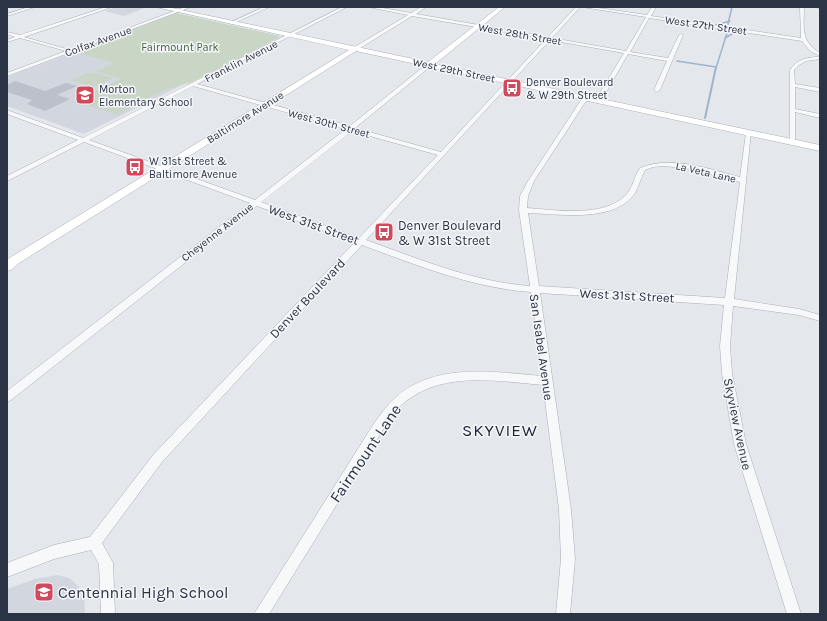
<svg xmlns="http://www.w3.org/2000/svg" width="827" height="621" font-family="Karla,sans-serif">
<rect width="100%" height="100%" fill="#e4e7ec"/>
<path fill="#d2d6de" d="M 117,7 L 147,7 L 124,16 L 105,11 Z
M 74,52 L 186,83 L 84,134 L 7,106 L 7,77 Z
M 57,575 L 69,578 L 78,586 L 84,596 L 85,614 L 7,614 L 7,589 L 35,579 Z"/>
<path fill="#c9d6c5" d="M 176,13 L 280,36 L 279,37 L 280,37 L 238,59 L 235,59 L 236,60 L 186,85 L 189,82 L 185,84 L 162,91 L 124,111 L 118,115 L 80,103 L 80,102 L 77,100 L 121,79 L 96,71 L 112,64 L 113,63 L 74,52 Z
M 91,72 L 113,78 L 93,87 L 71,80 Z"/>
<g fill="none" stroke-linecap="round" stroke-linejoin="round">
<path stroke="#9fb4cc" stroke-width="1.5" d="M 728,24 L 732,7
M 716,25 L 730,21
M 725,38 L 732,34
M 677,61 L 716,67
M 716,68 L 727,33"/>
<path stroke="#9fb4cc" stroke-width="2" d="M 705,118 L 716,67"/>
</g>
<path fill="#bbc0ca" d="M 15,81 L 45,91 L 66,83 L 77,86 L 57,95 L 70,99 L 45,111 L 27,104 L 32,100 L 7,92 L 7,85 Z"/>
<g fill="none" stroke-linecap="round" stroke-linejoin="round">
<defs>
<path id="street" d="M 29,7 L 35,7 L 7,16 L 7,14 Z
M 106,7 L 112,7 L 24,37 L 70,50 L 185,7 L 191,7 L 7,76 L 7,73 L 66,51 L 20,38 L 7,42 L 7,40 L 15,37 L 7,34 L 7,32 L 20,35 Z
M 264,7 L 269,7 L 232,24 L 229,23 Z
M 342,7 L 347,7 L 197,84 L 350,126 L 427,64 L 431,64 L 431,66 L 355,128 L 441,152 L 546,39 L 412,16 L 357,50 L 353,50 L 353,48 L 408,15 L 368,7 L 377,7 L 411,13 L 421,7 L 426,7 L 416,14 L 548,37 L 576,7 L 580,7 L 552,38 L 626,51 L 646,17 L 582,7 L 592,7 L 647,15 L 652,7 L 656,7 L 651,16 L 801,38 L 800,7 L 804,7 C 804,27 800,41 820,53 L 820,56 L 810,51 L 802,41 L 649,18 L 630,52 L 668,58 L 679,35 L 681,34 L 683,35 L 660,90 L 657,92 L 654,90 L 667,61 L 628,54 L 601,101 L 598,103 L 595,101 L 624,53 L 550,40 L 366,240 C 419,259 474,282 530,286 L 519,210 L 520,196 L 528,181 L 583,97 L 588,98 L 534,181 L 528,196 L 527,208 C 556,210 604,218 626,195 C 633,188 634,176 640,168 C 672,155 708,169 740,177 L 746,133 L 751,132 L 734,299 L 799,309 L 820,315 L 820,321 L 799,315 L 733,306 L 730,346 L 732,373 L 746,444 L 801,614 L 787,614 L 734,444 L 722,373 L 720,346 L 724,305 L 540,293 L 571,509 L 575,559 L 570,614 L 556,614 L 561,559 L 559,509 L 543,385 C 497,381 445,371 406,401 C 395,409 388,422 381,433 L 269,614 L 254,614 L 373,425 C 380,415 387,405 396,397 C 436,362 494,372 542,376 L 531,292 C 473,288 416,265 362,245 L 162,462 L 102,543 L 113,563 L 115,614 L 101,614 L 99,564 L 91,550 L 54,559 L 7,577 L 7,563 L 54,545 L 90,537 L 154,454 L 355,242 L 257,206 L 11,400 L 7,402 L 7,391 L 250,203 L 84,142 L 7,181 L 7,176 L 78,140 L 7,114 L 7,110 L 83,138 ZM 193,86 L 346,129 L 255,200 L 89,140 ZM 352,131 L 438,155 L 359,238 L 261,202 ZM 664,166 L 691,169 L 740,182 L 725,298 L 539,286 L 528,213 C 558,214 608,222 631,198 C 638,191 640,179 645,170 L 653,167 Z
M 817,7 L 820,7 L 820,8 L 818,8 Z
M 820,57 L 820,59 L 806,61 L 799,65 L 794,70 L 795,84 L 820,88 L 820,92 L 795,87 L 795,109 L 820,114 L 820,118 L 795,112 L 795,142 L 790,143 L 790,70 C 797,59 808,57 820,57 Z"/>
<path id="secondary" d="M 156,7 L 167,7 L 428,62 L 499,7 L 505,7 L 435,64 L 820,145 L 820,151 L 356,51 L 19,263 L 11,270 L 7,271 L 7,260 L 11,257 L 349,50 Z"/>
</defs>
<use href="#street" stroke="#a9aeb7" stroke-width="1"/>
<use href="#secondary" stroke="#a9aeb7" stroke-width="1"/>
<use href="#street" fill="#f7f8fa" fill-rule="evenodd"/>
<use href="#secondary" fill="#fff" fill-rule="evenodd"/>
</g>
<defs>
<symbol id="bus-square" viewBox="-11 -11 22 22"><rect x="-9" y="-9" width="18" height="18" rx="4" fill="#d1495b" stroke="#f4f6f9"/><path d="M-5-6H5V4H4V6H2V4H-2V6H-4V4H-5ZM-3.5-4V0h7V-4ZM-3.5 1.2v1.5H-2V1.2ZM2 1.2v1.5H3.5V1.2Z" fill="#fff"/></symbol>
<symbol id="school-square" viewBox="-11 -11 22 22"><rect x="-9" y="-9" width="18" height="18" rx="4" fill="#d1495b" stroke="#f4f6f9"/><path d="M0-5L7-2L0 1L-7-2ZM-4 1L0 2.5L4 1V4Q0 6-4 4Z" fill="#fff"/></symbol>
</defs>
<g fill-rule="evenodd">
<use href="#bus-square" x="501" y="77" width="22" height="22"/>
<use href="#school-square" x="74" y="84" width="22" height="22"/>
<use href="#bus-square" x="124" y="156" width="22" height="22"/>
<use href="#bus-square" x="373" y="221" width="22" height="22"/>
<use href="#school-square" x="33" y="581" width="22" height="22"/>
</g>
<g text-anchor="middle" stroke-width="3" stroke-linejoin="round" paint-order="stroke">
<g font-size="11" fill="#2b3445" stroke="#f4f6f9">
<text transform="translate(706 25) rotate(8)" y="4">West 27th Street</text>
<text transform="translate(520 34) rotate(10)" y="4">West 28th Street</text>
<text transform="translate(98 41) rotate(-20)" y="4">Colfax Avenue</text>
<text transform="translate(241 61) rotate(-27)" y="4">Franklin Avenue</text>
<text transform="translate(454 70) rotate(12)" y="4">West 29th Street</text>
<text transform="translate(245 117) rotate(-32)" y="4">Baltimore Avenue</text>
<text transform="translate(329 123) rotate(15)" y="4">West 30th Street</text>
<text transform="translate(706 172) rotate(13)" y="4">La Veta Lane</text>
<text transform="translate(217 232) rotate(-38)" y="4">Cheyenne Avenue</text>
</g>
<g font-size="11" fill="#3f6138" stroke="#f4f6f9">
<text x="180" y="51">Fairmount Park</text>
</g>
<g font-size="11" fill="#2b3445" stroke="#f4f6f9" text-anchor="start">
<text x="526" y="86">Denver Boulevard<tspan x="526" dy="13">&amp; W 29th Street</tspan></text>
<text x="99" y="93">Morton<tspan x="99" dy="13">Elementary School</tspan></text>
<text x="149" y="165">W 31st Street &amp;<tspan x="149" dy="13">Baltimore Avenue</tspan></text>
</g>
<g font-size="13" fill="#2b3445" stroke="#f4f6f9">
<text transform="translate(314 224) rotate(20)" y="5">West 31st Street</text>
<text transform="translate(627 295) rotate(3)" y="5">West 31st Street</text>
<text transform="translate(307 298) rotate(-47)" y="5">Denver Boulevard</text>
<text transform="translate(542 347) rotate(82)" y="5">San Isabel Avenue</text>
<text transform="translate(738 424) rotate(78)" y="5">Skyview Avenue</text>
</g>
<g font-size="13" fill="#2b3445" stroke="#f4f6f9" text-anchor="start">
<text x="398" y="230">Denver Boulevard<tspan x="398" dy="15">&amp; W 31st Street</tspan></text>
</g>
<g font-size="16" fill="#2b3445" stroke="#f4f6f9">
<text transform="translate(365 453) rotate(-56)" y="6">Fairmount Lane</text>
</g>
<g font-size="16" fill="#2b3445" stroke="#f4f6f9" text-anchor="start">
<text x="58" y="598">Centennial High School</text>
</g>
<g font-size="17" letter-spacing="1" fill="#1d2536" stroke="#f4f6f9">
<text x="500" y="436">SKYVIEW</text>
</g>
</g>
<rect width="827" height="621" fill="none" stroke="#2b3445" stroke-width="16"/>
</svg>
